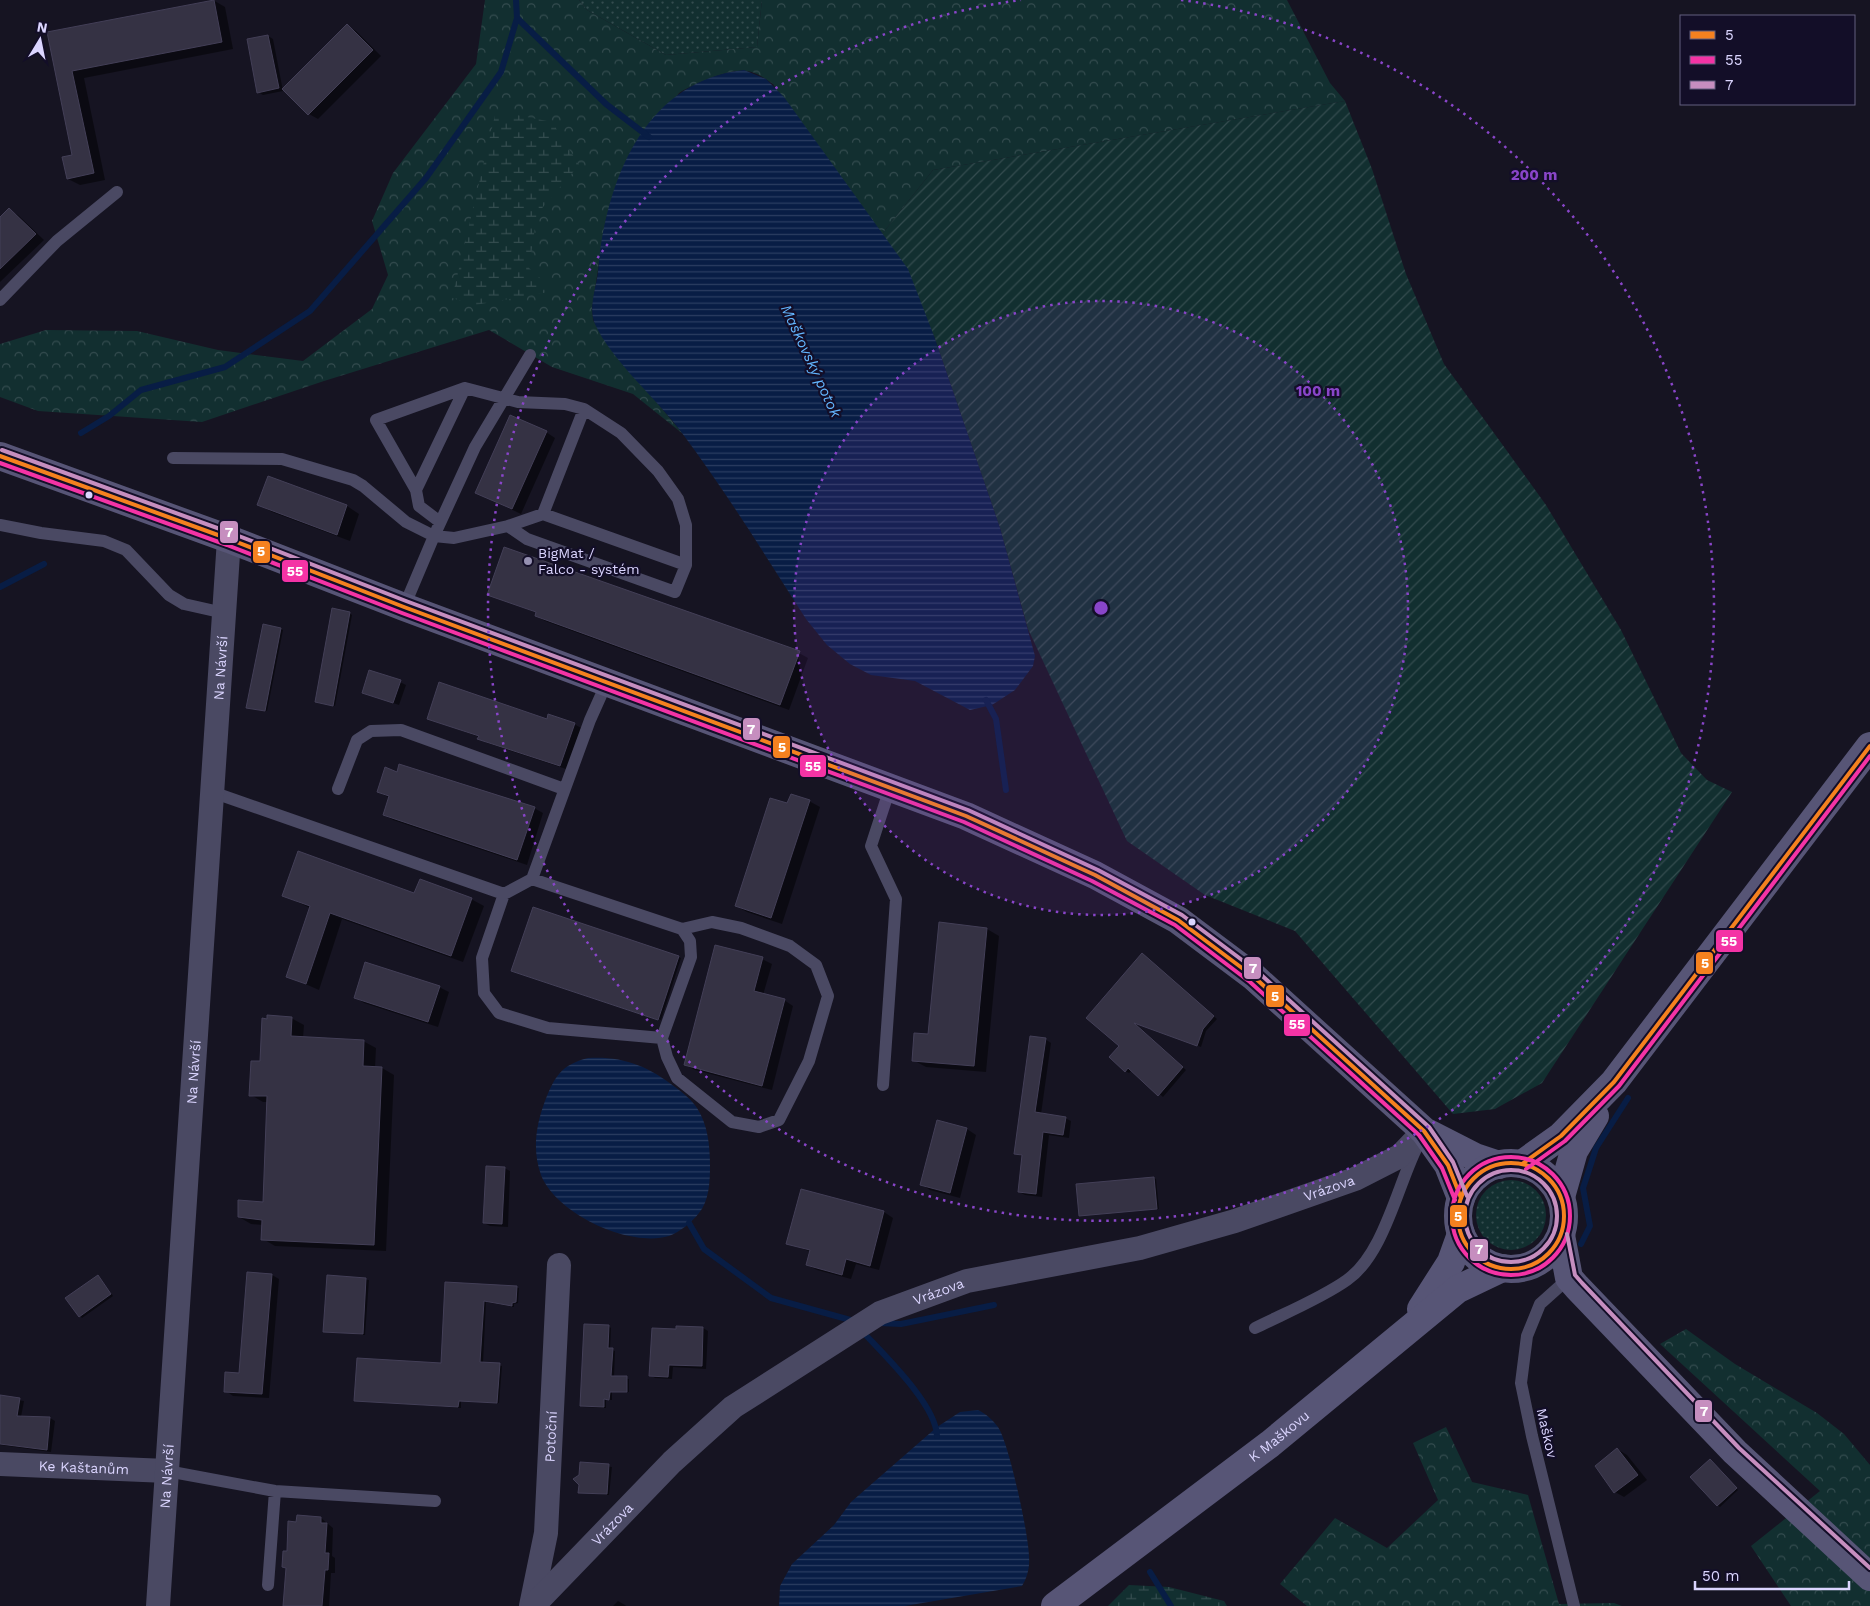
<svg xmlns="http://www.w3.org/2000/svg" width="1870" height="1606" font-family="'Work Sans',sans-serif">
<defs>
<pattern id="grass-dots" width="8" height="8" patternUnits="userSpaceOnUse" patternTransform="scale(1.25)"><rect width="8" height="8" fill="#122f30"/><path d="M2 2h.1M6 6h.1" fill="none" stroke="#344c4f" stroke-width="1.8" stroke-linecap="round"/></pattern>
<pattern id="forest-crowns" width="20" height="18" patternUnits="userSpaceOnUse" patternTransform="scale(1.25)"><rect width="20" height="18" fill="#122f30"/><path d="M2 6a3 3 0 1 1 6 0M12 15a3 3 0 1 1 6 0" fill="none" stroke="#344c4f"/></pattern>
<pattern id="wetland-marsh" width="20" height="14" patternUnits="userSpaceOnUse" patternTransform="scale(1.25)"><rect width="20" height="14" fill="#122f30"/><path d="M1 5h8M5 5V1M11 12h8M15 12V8" fill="none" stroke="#344c4f"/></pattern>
<pattern id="garden-furrows" width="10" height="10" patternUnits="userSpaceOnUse" patternTransform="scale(1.25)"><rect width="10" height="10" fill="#122f30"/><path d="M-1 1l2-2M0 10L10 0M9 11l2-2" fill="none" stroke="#344c4f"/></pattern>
<pattern id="water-rules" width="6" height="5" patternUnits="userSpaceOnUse" patternTransform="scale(1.25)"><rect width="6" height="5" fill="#081d45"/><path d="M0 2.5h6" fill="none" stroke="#2b3d61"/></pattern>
</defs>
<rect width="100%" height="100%" fill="#161422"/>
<path fill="url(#grass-dots)" d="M 579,0 L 762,0 L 757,47 L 666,55 L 587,10 Z
M1476 1215a35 35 0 1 1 70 0a35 35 0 1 1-70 0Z"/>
<path fill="url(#forest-crowns)" d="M 485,0 L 579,0 L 587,10 L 666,55 L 757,47 L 762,0 L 1287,0 L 1330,83 L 1345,101 L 933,170 L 882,234 L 773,84 C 766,79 755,71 745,71 C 728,69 694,84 679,93 L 624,166 L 618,182 L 606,219 L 592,308 L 593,320 L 603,338 L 683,434 L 633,394 L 552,367 L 489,330 L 324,381 L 202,422 L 38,411 L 0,397 L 0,344 L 46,330 L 137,331 L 218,350 L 303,361 L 372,309 L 388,275 L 372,221 L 393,173 L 476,64 Z
M 1686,1329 L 1735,1364 L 1817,1413 L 1844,1434 L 1870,1465 L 1870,1606 L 1791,1606 L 1751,1546 L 1820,1491 L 1660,1344 Z
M 1446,1427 L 1472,1482 L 1528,1495 L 1559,1604 L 1614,1603 L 1622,1606 L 1307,1606 L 1280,1584 L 1335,1518 L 1387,1548 L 1438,1500 L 1413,1443 Z"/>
<path fill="url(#wetland-marsh)" d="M 496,111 L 552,122 L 579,165 L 537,214 L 529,268 L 554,291 L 475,305 L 452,298 Z
M 1129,1585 L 1169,1587 L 1224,1601 L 1227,1606 L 1108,1606 Z"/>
<path fill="url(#garden-furrows)" d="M 1345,101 L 1372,169 L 1406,274 L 1444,364 L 1546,505 L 1621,630 L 1681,753 L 1707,780 L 1732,792 L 1542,1083 L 1495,1109 L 1453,1114 L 1295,931 L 1205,895 L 1127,841 L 1028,629 L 1000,528 L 934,336 L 882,234 L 933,170 Z"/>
<path fill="url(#water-rules)" d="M 744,70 L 766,79 L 784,97 L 908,269 L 934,336 L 1000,528 L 1035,656 L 1033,666 L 1015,690 L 992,705 L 970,710 L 915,681 L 871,675 L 850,664 L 827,645 L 806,619 C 766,557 727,493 682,433 C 658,400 611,360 595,324 C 588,308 596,289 598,272 C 605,184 643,81 744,70 Z
M 588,1058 C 623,1056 648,1066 675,1087 C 683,1093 691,1099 697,1108 C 708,1125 710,1146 710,1166 C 710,1182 709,1201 699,1213 C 692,1222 680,1232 669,1236 C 630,1248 556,1214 541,1175 C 532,1150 536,1125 545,1101 C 555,1076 561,1065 588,1058 Z
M 978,1410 C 986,1414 992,1419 998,1427 C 1009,1443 1029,1536 1029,1557 C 1030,1567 1027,1578 1022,1586 L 905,1606 L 779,1606 L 780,1586 L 792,1564 L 834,1525 L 851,1502 L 937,1427 L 960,1412 Z"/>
<path fill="#0007" d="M 213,0 L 225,7 L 233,49 L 84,78 L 105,180 L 80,185 L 68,179 L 74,156 L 48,33 Z
M 347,26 L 356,31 L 381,56 L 318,119 L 309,114 Z
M 268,36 L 273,39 L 283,91 L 263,95 L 258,92 Z
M 9,210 L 18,215 L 44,240 L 0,282 L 0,218 Z
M 546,432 L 555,438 L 521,514 L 477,493 Z
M 269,478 L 347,506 L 359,514 L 350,541 L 272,512 L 259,505 Z
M 489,594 L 799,653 L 808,658 L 789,710 L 545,621 L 536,616 L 537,613 Z
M 349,613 L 352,615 L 335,706 L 318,703 L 316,702 Z
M 281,629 L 283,630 L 267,711 L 250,709 L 248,707 Z
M 400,682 L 406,685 L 399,705 L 363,693 Z
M 428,718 L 547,721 L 574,724 L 583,729 L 569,770 L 487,743 L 479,737 Z
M 398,773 L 534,808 L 543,813 L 527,865 L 393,820 L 384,815 L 390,798 L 378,792 Z
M 809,801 L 820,807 L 782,924 L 747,912 L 736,906 Z
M 415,894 L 471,899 L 484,906 L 463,962 L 342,919 L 319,990 L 287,976 L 310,908 L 283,895 Z
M 534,909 L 681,958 L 661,1020 L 515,972 Z
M 987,929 L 999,936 L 986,1072 L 926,1067 L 913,1060 L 930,1036 Z
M 1146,957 L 1217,1019 L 1206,1031 L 1201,1047 L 1134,1022 L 1186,1070 L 1163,1097 L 1132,1070 L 1129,1073 L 1125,1071 L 1121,1046 Z
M 762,959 L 772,964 L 763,995 L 784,1000 L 793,1006 L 772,1090 L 695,1070 L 685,1065 Z
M 439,987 L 449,992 L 438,1027 L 364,1003 L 355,997 Z
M 291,1018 L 304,1025 L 303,1038 L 363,1041 L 376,1048 L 375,1068 L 382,1068 L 394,1075 L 386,1251 L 275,1246 L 263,1239 L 263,1225 L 251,1224 L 239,1217 L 264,1203 L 268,1102 L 263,1102 L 251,1095 L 261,1062 Z
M 1045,1039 L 1051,1043 L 1041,1114 L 1065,1118 L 1071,1121 L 1069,1138 L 1049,1135 L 1042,1197 L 1025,1195 L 1019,1192 L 1023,1157 L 1016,1153 Z
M 967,1129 L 976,1135 L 960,1198 L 930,1190 L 921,1184 Z
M 504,1168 L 510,1171 L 508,1227 L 490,1226 L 484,1223 Z
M 1154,1178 L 1156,1179 L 1159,1209 L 1080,1215 Z
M 884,1212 L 893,1218 L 879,1270 L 856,1264 L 851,1279 L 817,1270 L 807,1265 L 811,1252 L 788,1243 Z
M 272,1275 L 279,1279 L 269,1398 L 233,1396 L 226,1391 L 240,1374 Z
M 98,1276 L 113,1296 L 82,1318 L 80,1316 Z
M 328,1277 L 369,1280 L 365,1335 L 325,1331 Z
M 446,1283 L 519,1288 L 518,1303 L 514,1304 L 514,1307 L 486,1302 L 483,1363 L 502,1366 L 499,1403 L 461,1401 L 461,1408 L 355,1400 L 442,1364 Z
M 608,1326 L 611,1328 L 610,1349 L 615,1351 L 614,1377 L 629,1379 L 629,1392 L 612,1392 L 612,1400 L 606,1400 L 606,1408 L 583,1407 L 581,1406 Z
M 703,1328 L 708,1331 L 706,1369 L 673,1367 L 672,1379 L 655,1378 L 651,1375 L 653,1329 Z
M 0,1397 L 24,1401 L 21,1417 L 50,1418 L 55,1421 L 51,1452 L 0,1445 Z
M 1617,1449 L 1627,1455 L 1647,1480 L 1624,1497 L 1615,1492 Z
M 1710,1460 L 1738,1490 L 1720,1507 L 1717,1505 Z
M 581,1463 L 612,1467 L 609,1495 L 579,1492 Z
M 298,1517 L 321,1518 L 333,1528 L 332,1556 L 335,1558 L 335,1573 L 331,1573 L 329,1606 L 265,1606 L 285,1606 L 287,1569 L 283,1567 Z
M 618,1601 L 625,1605 L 626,1606 L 613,1606 Z"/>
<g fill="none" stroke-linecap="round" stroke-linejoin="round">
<path stroke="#081d45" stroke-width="6" d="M 516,0 L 517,18 L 606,104 L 649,137
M 81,433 L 109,416 L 141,390 L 225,367 L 310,311 L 426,178 L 501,72 L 517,18
M 0,587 L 44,564
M 986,700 L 996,719 L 1006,790
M 689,1223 L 704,1249 L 771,1298 L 854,1321
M 1581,1244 L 1590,1226 L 1583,1188 L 1588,1173 L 1596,1148 L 1628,1098
M 879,1323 L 901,1324 L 994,1305
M 861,1330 C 883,1354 936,1404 937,1436
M 1150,1572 L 1171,1606"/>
</g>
<path fill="#353244" stroke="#433f57" d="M 214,0 L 222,42 L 72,71 L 94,173 L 67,179 L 62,157 L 72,155 L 47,32 Z
M 347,24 L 373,50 L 308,115 L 282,89 Z
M 268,35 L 279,88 L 257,93 L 247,39 Z
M 9,208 L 36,234 L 0,269 L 0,217 Z
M 510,415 L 547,431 L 512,509 L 475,493 Z
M 268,476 L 347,505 L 337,535 L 257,505 Z
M 504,547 L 800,651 L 780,705 L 535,616 L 536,612 L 487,595 Z
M 332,608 L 350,612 L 333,706 L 315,702 Z
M 263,624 L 281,628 L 265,711 L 246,708 Z
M 369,670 L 401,680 L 393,703 L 362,693 Z
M 439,682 L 547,719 L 548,714 L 575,723 L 560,766 L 477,739 L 479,736 L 427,719 Z
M 399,764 L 535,807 L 517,860 L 383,815 L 389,796 L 377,792 L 385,767 L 397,772 Z
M 791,794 L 810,800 L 771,918 L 735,906 L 770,798 L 787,803 Z
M 298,851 L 414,893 L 420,879 L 472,898 L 451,956 L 330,913 L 306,984 L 286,977 L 310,906 L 282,896 Z
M 533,907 L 679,956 L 658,1020 L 511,971 Z
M 939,922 L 987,928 L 974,1066 L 912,1061 L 914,1033 L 928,1034 Z
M 715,945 L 763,957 L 754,991 L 785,999 L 762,1086 L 684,1065 Z
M 1142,953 L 1214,1016 L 1203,1029 L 1197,1046 L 1134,1023 L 1183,1067 L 1158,1096 L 1128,1068 L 1125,1072 L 1109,1057 L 1119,1046 L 1086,1018 Z
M 365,962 L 440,986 L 428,1022 L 354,998 Z
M 267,1015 L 292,1017 L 291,1036 L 364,1040 L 363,1066 L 382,1067 L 374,1245 L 261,1240 L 262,1220 L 238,1217 L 238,1200 L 263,1202 L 267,1096 L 249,1096 L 251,1061 L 260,1061 L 262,1018 L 267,1019 Z
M 1030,1036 L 1046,1038 L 1035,1112 L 1066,1117 L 1063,1135 L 1043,1132 L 1036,1194 L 1018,1192 L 1022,1155 L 1014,1154 Z
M 937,1120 L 967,1128 L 950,1193 L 920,1185 Z
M 486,1166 L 505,1167 L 502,1224 L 483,1223 Z
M 1154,1177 L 1157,1209 L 1079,1216 L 1076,1184 Z
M 801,1189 L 884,1211 L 870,1266 L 846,1259 L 842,1275 L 806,1265 L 810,1250 L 786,1244 Z
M 247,1272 L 272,1274 L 262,1394 L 224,1392 L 225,1372 L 239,1373 Z
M 98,1275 L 111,1294 L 79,1317 L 65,1298 Z
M 327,1275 L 366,1278 L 363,1334 L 323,1332 Z
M 445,1282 L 517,1286 L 516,1302 L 512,1303 L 512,1306 L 484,1301 L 480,1362 L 500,1363 L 497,1403 L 459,1401 L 458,1407 L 354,1401 L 357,1358 L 441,1363 Z
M 584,1324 L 609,1325 L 608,1348 L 613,1348 L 611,1376 L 627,1376 L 627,1392 L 610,1392 L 609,1400 L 604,1399 L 604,1407 L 580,1406 Z
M 676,1326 L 703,1327 L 702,1366 L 669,1365 L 668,1377 L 649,1376 L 652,1328 L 676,1329 Z
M 0,1395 L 20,1398 L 17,1416 L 50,1417 L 47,1450 L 0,1444 Z
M 1617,1448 L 1638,1475 L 1614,1493 L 1595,1466 Z
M 1710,1459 L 1737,1488 L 1717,1506 L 1690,1477 Z
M 580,1462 L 609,1464 L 607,1494 L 578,1493 L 579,1485 L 573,1479 L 579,1475 Z
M 297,1515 L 321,1517 L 321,1523 L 327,1523 L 325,1553 L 329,1553 L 328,1570 L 325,1570 L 322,1606 L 283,1606 L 286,1568 L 282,1567 L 283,1551 L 287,1551 L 288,1521 L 296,1522 Z"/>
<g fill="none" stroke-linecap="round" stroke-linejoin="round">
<path stroke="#4a4963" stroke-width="12" d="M 0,300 L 57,241 L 117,192
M 465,388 L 518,402 L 565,404 L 584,409
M 173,458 L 282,459 L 353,480 L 363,486 L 406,522 L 434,536 L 475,447 L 530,355
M 416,490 L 465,388 L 376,420 L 416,490 L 419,506 L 440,522
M 543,514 L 584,409 L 621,433 L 658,471 L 678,499 L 686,525 L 686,565
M 0,525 L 41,533 L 104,541 L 126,550 L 169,595 L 184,604 L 224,613
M 404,607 L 434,536 L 454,538 L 508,526 L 543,514 L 686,565 L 675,592 L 527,539 L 508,526
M 338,789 L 357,740 L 371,731 L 401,730 L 564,789
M 212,792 L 504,894
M 532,879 L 682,929 L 690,941 L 691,957 L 662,1038 L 548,1028 L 499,1013 L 484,993 L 482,958 L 504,894 Z
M 532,879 L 590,720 L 607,682
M 662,1038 L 667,1057 L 677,1078 L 732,1122 L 759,1127 L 779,1120 L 809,1061 L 828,996 L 816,965 L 790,946 L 741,928 L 712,922 L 682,929
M 883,1085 L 896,899 L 871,846 L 890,788
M 1569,1278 L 1540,1304 L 1527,1336 L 1521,1383 L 1532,1436 L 1574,1606
M 1255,1328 C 1283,1314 1322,1298 1347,1280 C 1383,1255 1397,1188 1416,1149
M 167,1471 L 275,1491 L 435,1501
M 268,1585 L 275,1491"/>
<g stroke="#4a4963" stroke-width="24">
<path id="s1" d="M 0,1464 L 167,1471"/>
<path id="s2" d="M 158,1606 L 229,539"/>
<path id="s3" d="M 531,1606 L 546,1533 L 559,1265"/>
<path id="s4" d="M 533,1606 L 672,1462 L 733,1407 L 880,1313 L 967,1281 L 1140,1248 L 1235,1221 L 1355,1179 L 1400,1156 L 1424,1131"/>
</g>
<g stroke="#575576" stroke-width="28">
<path d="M 0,456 L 229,539 L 404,607 L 966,816 L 1095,875 L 1178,920 L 1254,977 L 1424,1131 L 1448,1165 L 1461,1198"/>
<path d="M 1428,1133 L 1475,1157 L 1499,1165"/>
<circle cx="1511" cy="1216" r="53"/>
<path d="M 1522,1164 L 1561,1136 L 1614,1082 L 1870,746"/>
<path d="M 1561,1197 L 1574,1151 L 1595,1116"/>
<path d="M 1561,1235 L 1569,1278 L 1577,1287 L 1735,1452 L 1870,1577"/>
<path d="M 1421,1309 L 1451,1262 L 1461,1234"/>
<path id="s5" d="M 1055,1606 L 1270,1444 L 1458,1289 L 1502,1268"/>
</g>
<defs>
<path id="bus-1" d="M 0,456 L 229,539 L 404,607 L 966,816 L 1095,875 L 1178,920 L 1254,977 L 1424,1131 L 1448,1165 L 1461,1198
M1458 1216a53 53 0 1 1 106 0a53 53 0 1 1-106 0Z
M 1522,1164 L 1561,1136 L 1614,1082 L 1870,746"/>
<path id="bus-2" d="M 0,463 L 227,545 L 402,613 L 964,822 L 1092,881 L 1175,925 L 1250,982 L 1419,1135 L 1442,1168 L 1455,1200
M1452 1216a59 59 0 1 1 118 0a59 59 0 1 1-118 0Z
M 1526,1169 L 1565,1141 L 1619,1086 L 1870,756"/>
<path id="bus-3" d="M 2,450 L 231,533 L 406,601 L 968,810 L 1098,870 L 1182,915 L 1258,972 L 1429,1127 L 1453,1162 L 1467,1196
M1465 1216a46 46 0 1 1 92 0a46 46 0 1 1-92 0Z
M 1567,1234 L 1575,1275 L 1582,1283 L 1739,1448 L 1870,1568"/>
</defs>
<use href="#bus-1" stroke="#130e28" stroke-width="8"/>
<use href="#bus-2" stroke="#130e28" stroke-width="8"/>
<use href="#bus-3" stroke="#130e28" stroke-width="8"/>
<use href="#bus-1" stroke="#f5811f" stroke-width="4"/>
<use href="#bus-2" stroke="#f433a5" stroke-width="4"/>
<use href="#bus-3" stroke="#c68ebf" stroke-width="4"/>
</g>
<circle cx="1101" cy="608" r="307" fill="#8945c9" fill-opacity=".12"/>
<g fill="none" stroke="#8945c9" stroke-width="2.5" stroke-dasharray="2.5 5">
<circle cx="1101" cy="608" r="307"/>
<path d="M1181 0A613 613 0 1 1 1021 0"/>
</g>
<g fill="#dbd5ff" stroke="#130e28" stroke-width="2">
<circle cx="89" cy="495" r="4.5"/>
<circle cx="1192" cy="922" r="4.5"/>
</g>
<circle fill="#9691b2" stroke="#130e28" stroke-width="2" cx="528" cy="561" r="5"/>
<g text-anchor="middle" stroke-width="4.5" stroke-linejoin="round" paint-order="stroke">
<g font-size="14" fill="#dbd5ff" stroke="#130e28" text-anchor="start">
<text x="538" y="558">BigMat /<tspan x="538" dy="16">Falco - systém</tspan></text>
</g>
<g font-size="14" fill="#dbd5ff" stroke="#130e28">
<text dy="5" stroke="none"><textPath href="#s2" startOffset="940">Na Návrší</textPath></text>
<text dy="5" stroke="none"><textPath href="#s2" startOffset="535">Na Návrší</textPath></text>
<text dy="5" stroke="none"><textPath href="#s4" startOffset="924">Vrázova</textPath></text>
<text dy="5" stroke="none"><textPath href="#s4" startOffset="519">Vrázova</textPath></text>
<text transform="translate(1547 1433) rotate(77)" y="5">Maškov</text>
<text dy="5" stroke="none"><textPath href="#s3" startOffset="171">Potoční</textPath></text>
<text dy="5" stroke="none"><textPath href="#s5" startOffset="281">K Maškovu</textPath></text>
<text dy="5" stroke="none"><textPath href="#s1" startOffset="84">Ke Kaštanům</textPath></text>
<text dy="5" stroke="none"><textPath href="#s2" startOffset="130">Na Návrší</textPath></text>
<text dy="5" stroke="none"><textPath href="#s4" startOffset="114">Vrázova</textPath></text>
</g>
<g font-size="15" font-style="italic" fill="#63b6ff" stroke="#130e28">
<text transform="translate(811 361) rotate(65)" y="5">Maškovský potok</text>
</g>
</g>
<circle cx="1101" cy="608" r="8" fill="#8945c9" stroke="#130e28" stroke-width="2.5"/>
<g font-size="15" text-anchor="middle" font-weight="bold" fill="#8945c9" stroke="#130e28" stroke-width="4.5" stroke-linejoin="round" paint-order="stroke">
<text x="1534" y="180">200 m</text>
<text x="1318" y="396">100 m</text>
</g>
<g stroke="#130e28" stroke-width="2">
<rect x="219" y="520" width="20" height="24" rx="5" fill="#c68ebf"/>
<rect x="252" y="540" width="19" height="24" rx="5" fill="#f5811f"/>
<rect x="281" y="559" width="28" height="24" rx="5" fill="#f433a5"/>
<rect x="742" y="717" width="19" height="24" rx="5" fill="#c68ebf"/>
<rect x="772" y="735" width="19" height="24" rx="5" fill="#f5811f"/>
<rect x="799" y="754" width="28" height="24" rx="5" fill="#f433a5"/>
<rect x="1715" y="929" width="29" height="24" rx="5" fill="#f433a5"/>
<rect x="1695" y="951" width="19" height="24" rx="5" fill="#f5811f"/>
<rect x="1243" y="956" width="19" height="24" rx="5" fill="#c68ebf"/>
<rect x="1265" y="984" width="20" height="24" rx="5" fill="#f5811f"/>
<rect x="1283" y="1013" width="28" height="24" rx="5" fill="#f433a5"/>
<rect x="1449" y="1204" width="19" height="24" rx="5" fill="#f5811f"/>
<rect x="1469" y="1238" width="20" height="24" rx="5" fill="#c68ebf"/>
<rect x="1694" y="1399" width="19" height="24" rx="5" fill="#c68ebf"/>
</g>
<g font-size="14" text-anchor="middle" font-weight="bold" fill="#fff">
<text x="229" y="537">7</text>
<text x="261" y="556">5</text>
<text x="295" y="576">55</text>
<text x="751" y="734">7</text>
<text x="782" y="752">5</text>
<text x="813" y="771">55</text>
<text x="1729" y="946">55</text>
<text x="1705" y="968">5</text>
<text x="1253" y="973">7</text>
<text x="1275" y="1001">5</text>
<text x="1297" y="1029">55</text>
<text x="1458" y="1221">5</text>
<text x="1479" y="1254">7</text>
<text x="1704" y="1416">7</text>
</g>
<rect x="1680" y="15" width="175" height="90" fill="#130e28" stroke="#635e7e"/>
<rect x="1690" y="31" width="25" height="8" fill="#f5811f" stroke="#635e7e"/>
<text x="1725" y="40" font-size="15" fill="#dbd5ff">5</text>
<rect x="1690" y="56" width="25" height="8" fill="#f433a5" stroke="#635e7e"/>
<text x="1725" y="65" font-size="15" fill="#dbd5ff">55</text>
<rect x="1690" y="81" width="25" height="8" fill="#c68ebf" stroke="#635e7e"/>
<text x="1725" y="90" font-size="15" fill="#dbd5ff">7</text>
<g transform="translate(40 40) rotate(10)" stroke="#130e28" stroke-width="4" paint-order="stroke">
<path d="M0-4L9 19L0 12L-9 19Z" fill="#dbd5ff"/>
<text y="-8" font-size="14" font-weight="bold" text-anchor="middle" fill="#dbd5ff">N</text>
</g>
<path d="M1695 1581v8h154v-8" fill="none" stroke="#dbd5ff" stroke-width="2.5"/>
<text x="1702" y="1581" font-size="15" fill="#dbd5ff" stroke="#130e28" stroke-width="4" paint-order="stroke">50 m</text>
</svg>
